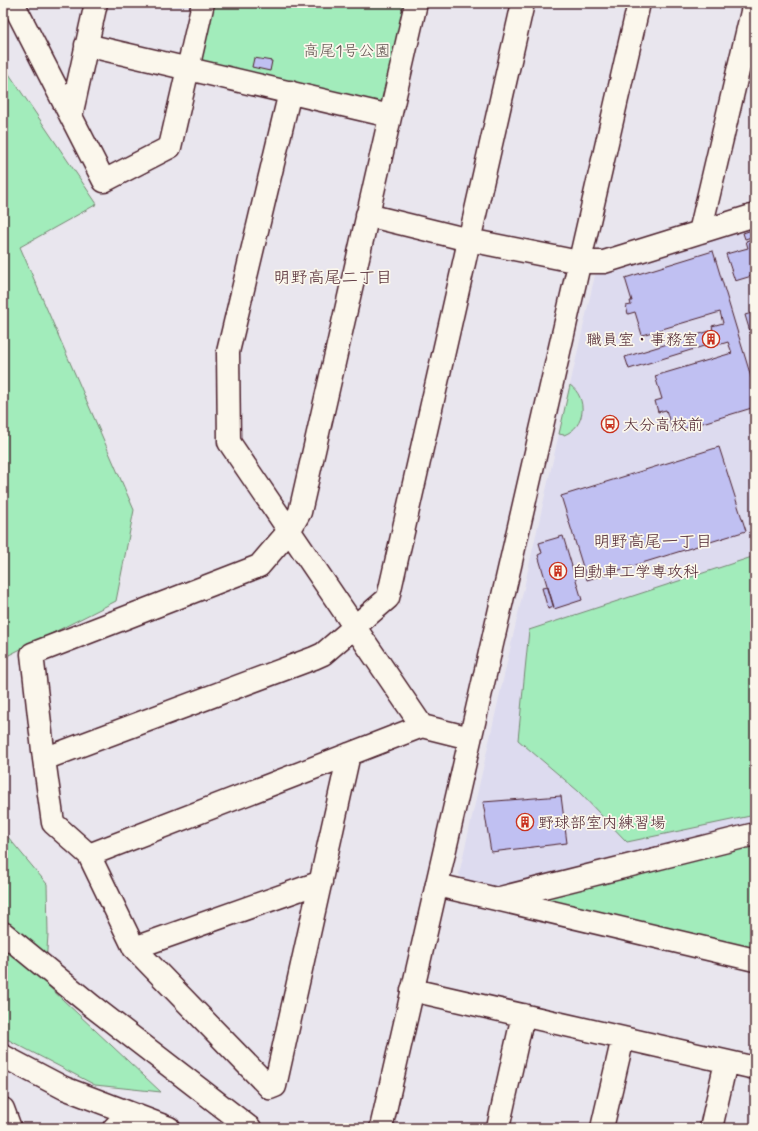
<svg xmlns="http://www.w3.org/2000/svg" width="758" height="1131" font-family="Mynerve,'Klee One',sans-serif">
<rect width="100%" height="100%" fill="#e9e6ee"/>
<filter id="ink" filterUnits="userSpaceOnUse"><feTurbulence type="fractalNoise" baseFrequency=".025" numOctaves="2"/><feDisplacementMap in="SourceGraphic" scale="8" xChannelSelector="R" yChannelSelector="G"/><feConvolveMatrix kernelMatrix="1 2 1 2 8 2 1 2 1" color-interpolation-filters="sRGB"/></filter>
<g filter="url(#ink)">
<path fill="#dddbef" d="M 755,225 L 755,825 L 498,890 L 464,883 L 459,874 L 595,275 Z"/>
<path fill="#a2ecbb" stroke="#768673" d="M 212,3 L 406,3 L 384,101 L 379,104 L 205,64 L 200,57 Z
M 3,65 L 97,204 L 20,247 L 134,510 L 116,601 L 3,658 Z
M 570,385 C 588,398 586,427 564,435 L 559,434 Z
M 755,556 L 755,815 L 627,842 L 578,791 L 518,740 L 529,630 Z
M 3,831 L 47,884 L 48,934 L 45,983 L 161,1092 L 95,1085 L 3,1037 Z
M 755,841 L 755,951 L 544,901 L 544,893 Z"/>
<path fill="#c0c0f2" stroke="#4a1f2b" d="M 254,58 L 272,61 L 270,71 L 252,67 Z
M 755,229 L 755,236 L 745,239 L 743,233 Z
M 755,238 L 755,275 L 735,281 L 726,254 L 748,248 L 746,241 Z
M 713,251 L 755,390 L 755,407 L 673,432 L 666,410 L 658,412 L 655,401 L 662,399 L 655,376 L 732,353 L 728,342 L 718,345 L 717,342 L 629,369 L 625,357 L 713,330 L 712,326 L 723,323 L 720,312 L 642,335 L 635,312 L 628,314 L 626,306 L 631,305 L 630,301 L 632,301 L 625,278 Z
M 755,312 L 755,334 L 751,335 L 745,315 Z
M 719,447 L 746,531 L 587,580 L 561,496 Z
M 563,536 L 582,600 L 554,609 L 538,555 L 542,553 L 539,543 Z
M 548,587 L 554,607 L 548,609 L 542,588 Z
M 561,796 L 567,843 L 491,852 L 483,802 Z"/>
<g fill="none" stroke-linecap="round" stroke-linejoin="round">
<defs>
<path id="minor" d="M 13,3 L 104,181 L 170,147 L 203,3
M 86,45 L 390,116
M 290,92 L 228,352 L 229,442 L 422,726
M 71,116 L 96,3
M 367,215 L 469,240 L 579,262 L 604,262 L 755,215
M 700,232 L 754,3
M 349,754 L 275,1086 L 270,1088 L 134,948 L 89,855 L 53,823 L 44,759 L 32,654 L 259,566 L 289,531 L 300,512 L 416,3
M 44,759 L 314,658 L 323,654 L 388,598 L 523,3
M 89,855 L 422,726 L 470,738
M 437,885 L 755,960
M 500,898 L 755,834
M 134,948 L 321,882
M 412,990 L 755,1068
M 3,1056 L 64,1088 L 169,1128
M 3,1109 L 10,1128
M 114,1128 L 129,1113
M 498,1128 L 523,1015
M 602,1128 L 623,1038
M 711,1128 L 726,1062"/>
<path id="tertiary" d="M 3,933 L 92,1006 L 250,1128
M 381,1128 L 639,3"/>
</defs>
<use href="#minor" stroke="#4a1f2b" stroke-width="25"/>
<use href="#tertiary" stroke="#4a1f2b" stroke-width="25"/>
<use href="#minor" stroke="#fbf7ec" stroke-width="22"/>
<use href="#tertiary" stroke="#fbf7ec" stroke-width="22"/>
</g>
</g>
<defs>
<symbol id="building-ring" viewBox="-11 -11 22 22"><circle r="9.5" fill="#fbf7ec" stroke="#c8321e" stroke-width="1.5"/><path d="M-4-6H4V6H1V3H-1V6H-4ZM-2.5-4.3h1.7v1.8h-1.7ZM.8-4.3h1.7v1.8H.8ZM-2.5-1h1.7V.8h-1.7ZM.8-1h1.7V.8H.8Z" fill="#c8321e"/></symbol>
<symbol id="bus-ring" viewBox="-11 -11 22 22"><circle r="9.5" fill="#fbf7ec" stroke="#c8321e" stroke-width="1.5"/><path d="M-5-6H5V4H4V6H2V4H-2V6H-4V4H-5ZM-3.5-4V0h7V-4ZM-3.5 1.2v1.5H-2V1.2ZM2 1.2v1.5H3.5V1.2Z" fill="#c8321e"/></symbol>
</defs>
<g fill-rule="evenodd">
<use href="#building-ring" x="701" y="329" width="20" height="20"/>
<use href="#bus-ring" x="600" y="414" width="20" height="20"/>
<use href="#building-ring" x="548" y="561" width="20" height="20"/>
<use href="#building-ring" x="515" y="812" width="20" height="20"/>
</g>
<g text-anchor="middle" stroke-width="3.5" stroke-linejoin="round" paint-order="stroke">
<g font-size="16" fill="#60524f" stroke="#fbf7ec">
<text x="347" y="56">高尾1号公園</text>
</g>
<g font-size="16" fill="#4a1f2b" stroke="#fbf7ec" text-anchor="start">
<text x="698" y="345" text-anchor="end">職員室・事務室</text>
<text x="623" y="430">大分高校前</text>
<text x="571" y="577">自動車工学専攻科</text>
<text x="538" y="828">野球部室内練習場</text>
</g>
<g font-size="17" fill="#4a1f2b" stroke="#fbf7ec">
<text x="333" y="283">明野高尾二丁目</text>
<text x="653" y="547">明野高尾一丁目</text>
</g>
</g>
<rect width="758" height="1131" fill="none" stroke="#fbf7ec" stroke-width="16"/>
<rect x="8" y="8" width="742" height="1115" fill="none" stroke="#4a1f2b" stroke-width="1.5" filter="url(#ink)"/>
</svg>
